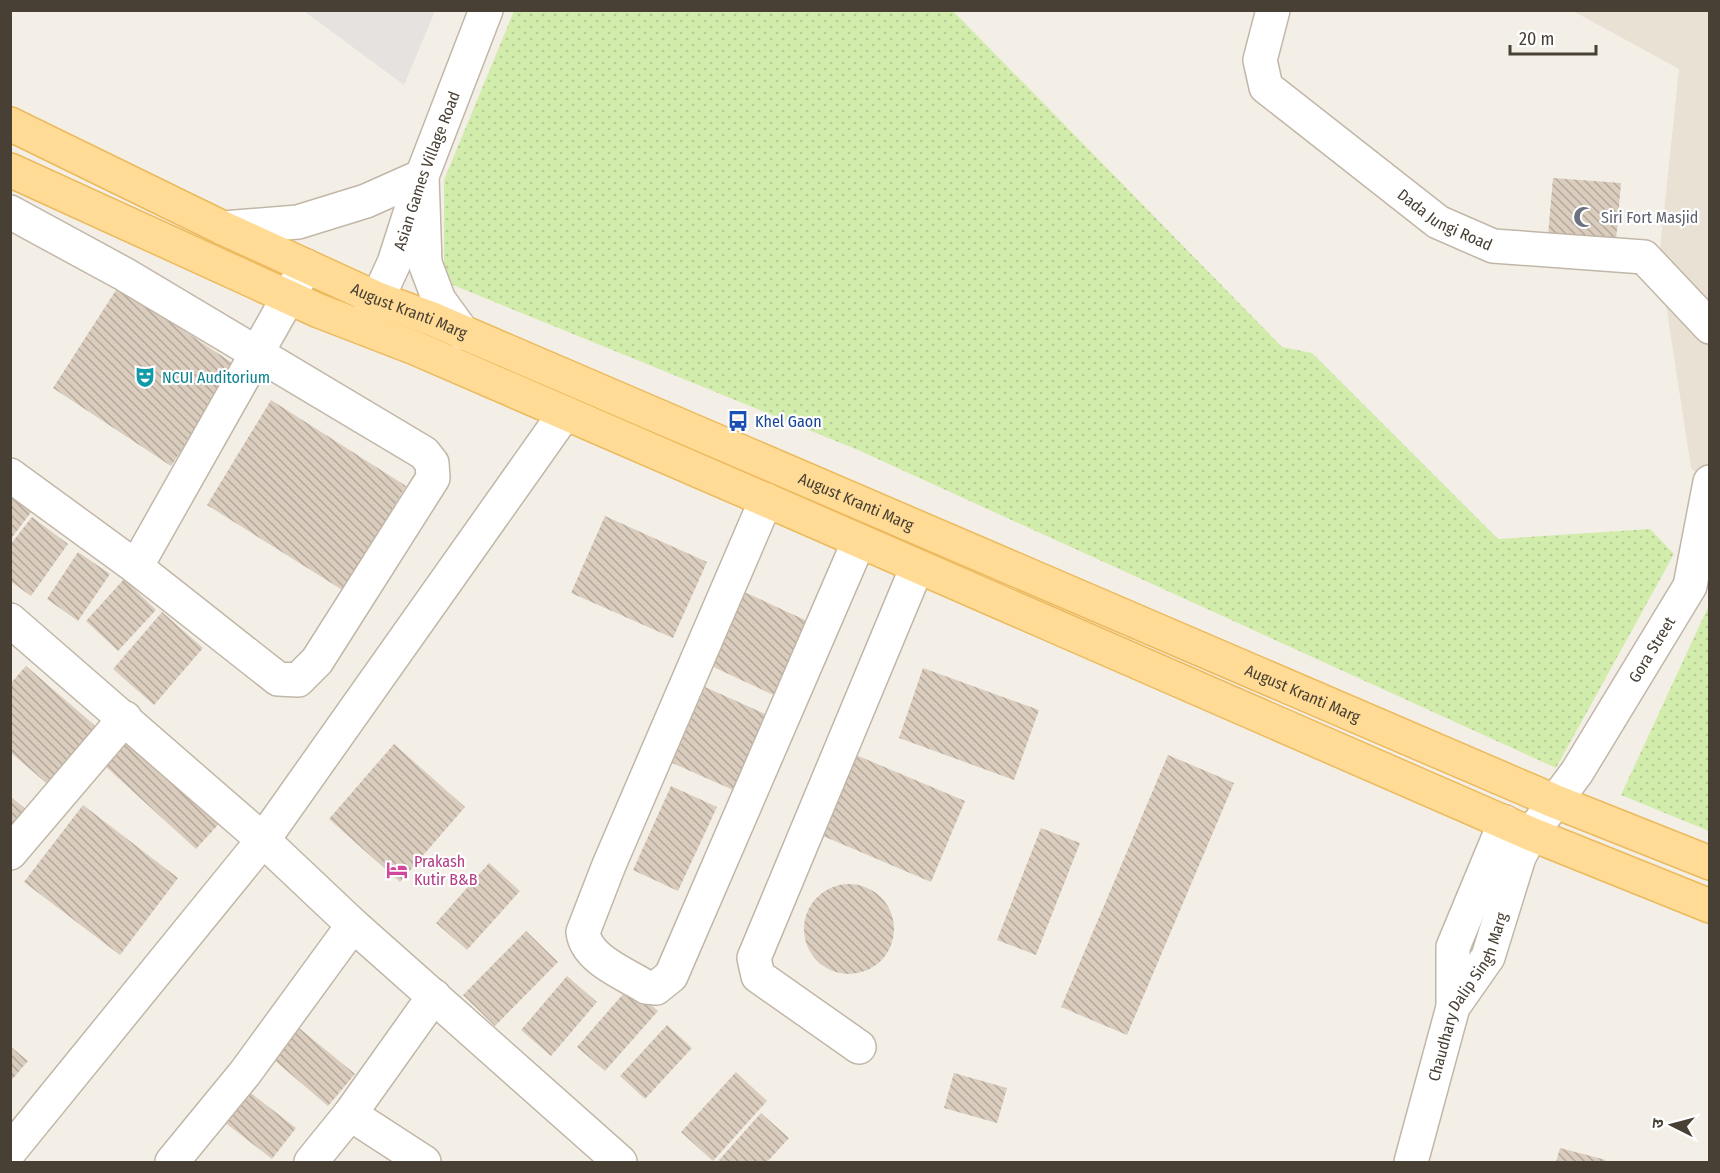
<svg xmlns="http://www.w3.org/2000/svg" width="1720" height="1173" font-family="'Fira Sans Condensed','Noto Sans Devanagari',sans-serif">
<defs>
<pattern id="park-dots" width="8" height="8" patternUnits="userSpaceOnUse" patternTransform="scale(1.5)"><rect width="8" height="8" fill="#d2ecac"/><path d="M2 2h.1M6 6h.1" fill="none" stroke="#b6cb95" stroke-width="1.8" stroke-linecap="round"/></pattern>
<pattern id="building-back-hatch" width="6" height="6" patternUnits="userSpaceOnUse" patternTransform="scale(1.5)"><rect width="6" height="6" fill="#dacdbe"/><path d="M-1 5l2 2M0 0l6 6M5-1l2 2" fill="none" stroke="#b3a89b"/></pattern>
</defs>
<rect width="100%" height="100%" fill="#f4efe6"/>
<path fill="#e9e1d4" d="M 1573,11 L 1709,11 L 1709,485 L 1691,468 L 1659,259 L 1679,69 Z"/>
<path fill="url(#park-dots)" d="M 514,11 L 953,11 L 1282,347 L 1312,353 L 1498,539 L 1650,529 L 1674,554 L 1556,768 L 858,450 L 453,285 L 444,270 L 444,180 Z
M 1709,605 L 1709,831 L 1621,795 Z"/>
<path fill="#e5e2df" d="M 304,11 L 435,11 L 404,85 Z"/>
<path fill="url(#building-back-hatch)" d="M 1553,178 L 1621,183 L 1616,241 L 1548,235 Z
M 118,287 L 237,366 L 171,466 L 53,388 Z
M 271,400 L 406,486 L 344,591 L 207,505 Z
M 10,489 L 35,507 L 10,540 Z
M 605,516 L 707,562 L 673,638 L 571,593 Z
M 32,517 L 68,544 L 31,596 L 10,581 L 10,545 Z
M 78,552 L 110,574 L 78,621 L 47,599 Z
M 124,579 L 156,610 L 118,651 L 86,621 Z
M 742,591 L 814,624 L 780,698 L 709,665 Z
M 162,612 L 203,648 L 154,705 L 113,669 Z
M 26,666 L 107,736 L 58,793 L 10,752 L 10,684 Z
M 923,668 L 1039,710 L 1014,780 L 899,738 Z
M 705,687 L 774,718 L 740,793 L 672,763 Z
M 134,732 L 226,816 L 196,849 L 104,765 Z
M 394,744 L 465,807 L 400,882 L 329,819 Z
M 856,755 L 965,801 L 931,882 L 823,836 Z
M 1168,755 L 1234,783 L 1127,1035 L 1061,1007 Z
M 671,786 L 717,807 L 678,891 L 633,870 Z
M 10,796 L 34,816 L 10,845 Z
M 83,805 L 178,878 L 120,955 L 24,882 Z
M 1041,828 L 1080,843 L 1036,955 L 997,940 Z
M 489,863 L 520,891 L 467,950 L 436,923 Z
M804 929a45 45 0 1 1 90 0a45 45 0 1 1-90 0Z
M 526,931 L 558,962 L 495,1026 L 463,995 Z
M 567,976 L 597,1002 L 551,1056 L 521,1030 Z
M 630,986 L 658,1011 L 605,1071 L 577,1047 Z
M 667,1025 L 692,1048 L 645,1099 L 620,1076 Z
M 299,1028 L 355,1074 L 328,1106 L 273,1059 Z
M 10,1046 L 28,1061 L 10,1082 Z
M 736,1072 L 767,1101 L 713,1161 L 681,1132 Z
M 954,1073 L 1007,1088 L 997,1123 L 944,1108 Z
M 243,1087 L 296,1128 L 272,1159 L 219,1118 Z
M 761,1113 L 789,1138 L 767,1162 L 722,1162 L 719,1160 Z
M 1560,1148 L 1606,1160 L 1605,1162 L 1556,1162 Z"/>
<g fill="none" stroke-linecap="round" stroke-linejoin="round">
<defs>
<g id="minor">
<path id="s1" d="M 1273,10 L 1260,60 L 1266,87 L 1438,222 L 1493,246 L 1644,257 L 1710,327"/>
<path d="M 10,212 L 124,274 L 424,453 L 432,463 L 433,478 L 317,661 L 298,680 L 278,679 L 136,567 L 10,475"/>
<path d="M 223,228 L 298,222 L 366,201 L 422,176 L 425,263 L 439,300 L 463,333"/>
<path id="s2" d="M 366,324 L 394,263 L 422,176 L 486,10"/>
<path d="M 766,500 L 609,865 L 583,932 C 586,959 624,973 646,987 L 656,988 L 671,976 L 859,541"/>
<path d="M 136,567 L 306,266"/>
<path d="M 10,620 L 263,840 L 353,925 L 620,1162"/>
<path d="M 10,853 L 125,718"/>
<path d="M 1453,1007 L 1453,947 L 1505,822"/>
<path d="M 859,1047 L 758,976 L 754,958 L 917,567"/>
<path d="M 350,1114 L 424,1162"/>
<path d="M 10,1151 L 263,840 L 565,413"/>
<path d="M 172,1162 L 245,1073 L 353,925"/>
<path d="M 311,1162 L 350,1114 L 434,996"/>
<path id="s3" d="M 1411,1162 L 1453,1007 L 1488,957 L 1519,857 L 1531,834 L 1577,772 L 1690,586 L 1710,482"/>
</g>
<g id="major">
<path id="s4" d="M 10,124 L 223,228 L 378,299 L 430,318 L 1554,801 L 1710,863"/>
<path d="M 10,170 L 319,311 L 415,348 L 766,500 L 1531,834 L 1710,906"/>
</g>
</defs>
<use href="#minor" stroke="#c1b7a8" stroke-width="36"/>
<use href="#major" stroke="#ecba5d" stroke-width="36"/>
<use href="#minor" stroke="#fff" stroke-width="33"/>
<use href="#major" stroke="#ffdb95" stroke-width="33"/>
</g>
<defs>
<symbol id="mosque-bare" viewBox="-9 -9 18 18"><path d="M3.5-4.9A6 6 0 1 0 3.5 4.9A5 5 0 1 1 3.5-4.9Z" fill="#6b7280" stroke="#fff" stroke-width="2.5" paint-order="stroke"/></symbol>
<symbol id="theatre-bare" viewBox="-9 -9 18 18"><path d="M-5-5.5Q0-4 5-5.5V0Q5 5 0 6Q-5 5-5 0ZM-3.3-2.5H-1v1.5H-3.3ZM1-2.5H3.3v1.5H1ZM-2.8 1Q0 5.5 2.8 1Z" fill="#0f9aa8" stroke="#fff" stroke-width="2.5" paint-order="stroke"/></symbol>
<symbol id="bus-bare" viewBox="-9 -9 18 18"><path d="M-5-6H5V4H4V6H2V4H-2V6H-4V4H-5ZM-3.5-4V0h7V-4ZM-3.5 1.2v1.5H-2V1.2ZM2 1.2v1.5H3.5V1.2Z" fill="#1a4fb4" stroke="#fff" stroke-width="2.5" paint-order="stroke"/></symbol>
<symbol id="hotel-bare" viewBox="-9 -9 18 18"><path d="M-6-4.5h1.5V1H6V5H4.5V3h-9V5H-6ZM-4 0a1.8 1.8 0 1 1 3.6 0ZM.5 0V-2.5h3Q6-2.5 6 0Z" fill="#d1479c" stroke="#fff" stroke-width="2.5" paint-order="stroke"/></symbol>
</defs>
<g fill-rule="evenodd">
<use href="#mosque-bare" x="1569" y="202" width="30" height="30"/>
<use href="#theatre-bare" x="130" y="362" width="30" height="30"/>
<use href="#bus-bare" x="723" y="406" width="30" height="30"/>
<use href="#hotel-bare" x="382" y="855" width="30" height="30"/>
</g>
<g text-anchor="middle" stroke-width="4.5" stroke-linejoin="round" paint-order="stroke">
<g font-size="16" fill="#484035" stroke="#fff">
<text dy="6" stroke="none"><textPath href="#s2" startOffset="165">Asian Games Village Road</textPath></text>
<text dy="6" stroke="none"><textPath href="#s1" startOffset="303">Dada Jungi Road</textPath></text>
<text dy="6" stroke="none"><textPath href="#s4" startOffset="441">August Kranti Marg</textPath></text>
<text dy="6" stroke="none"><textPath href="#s4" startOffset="927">August Kranti Marg</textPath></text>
<text dy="6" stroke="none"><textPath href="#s3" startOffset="573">Gora Street</textPath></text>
<text dy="6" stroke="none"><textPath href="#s4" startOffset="1413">August Kranti Marg</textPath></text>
<text dy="6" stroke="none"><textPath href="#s3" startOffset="176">Chaudhary Dalip Singh Marg</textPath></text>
</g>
<g font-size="16" fill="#5b616d" stroke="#fff" text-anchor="start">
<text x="1601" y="223">Siri Fort Masjid</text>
</g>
<g font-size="16" fill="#0d838f" stroke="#fff" text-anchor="start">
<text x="162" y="383">NCUI Auditorium</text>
</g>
<g font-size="16" fill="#164399" stroke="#fff" text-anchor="start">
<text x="755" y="427">Khel Gaon</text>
</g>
<g font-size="16" fill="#b23c85" stroke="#fff" text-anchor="start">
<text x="414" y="867">Prakash<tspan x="414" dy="18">Kutir B&amp;B</tspan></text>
</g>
</g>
<rect width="1720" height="1173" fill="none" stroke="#484035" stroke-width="24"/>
<g transform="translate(1672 1125) rotate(276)" stroke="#ffffff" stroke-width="4.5" paint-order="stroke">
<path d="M0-4.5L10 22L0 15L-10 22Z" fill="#484035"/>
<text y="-9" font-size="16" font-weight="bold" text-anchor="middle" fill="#484035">उ</text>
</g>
<path d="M1510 45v9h86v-9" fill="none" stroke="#484035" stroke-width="3"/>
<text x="1519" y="45" font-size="18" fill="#484035" stroke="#ffffff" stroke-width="4.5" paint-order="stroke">20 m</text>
</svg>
